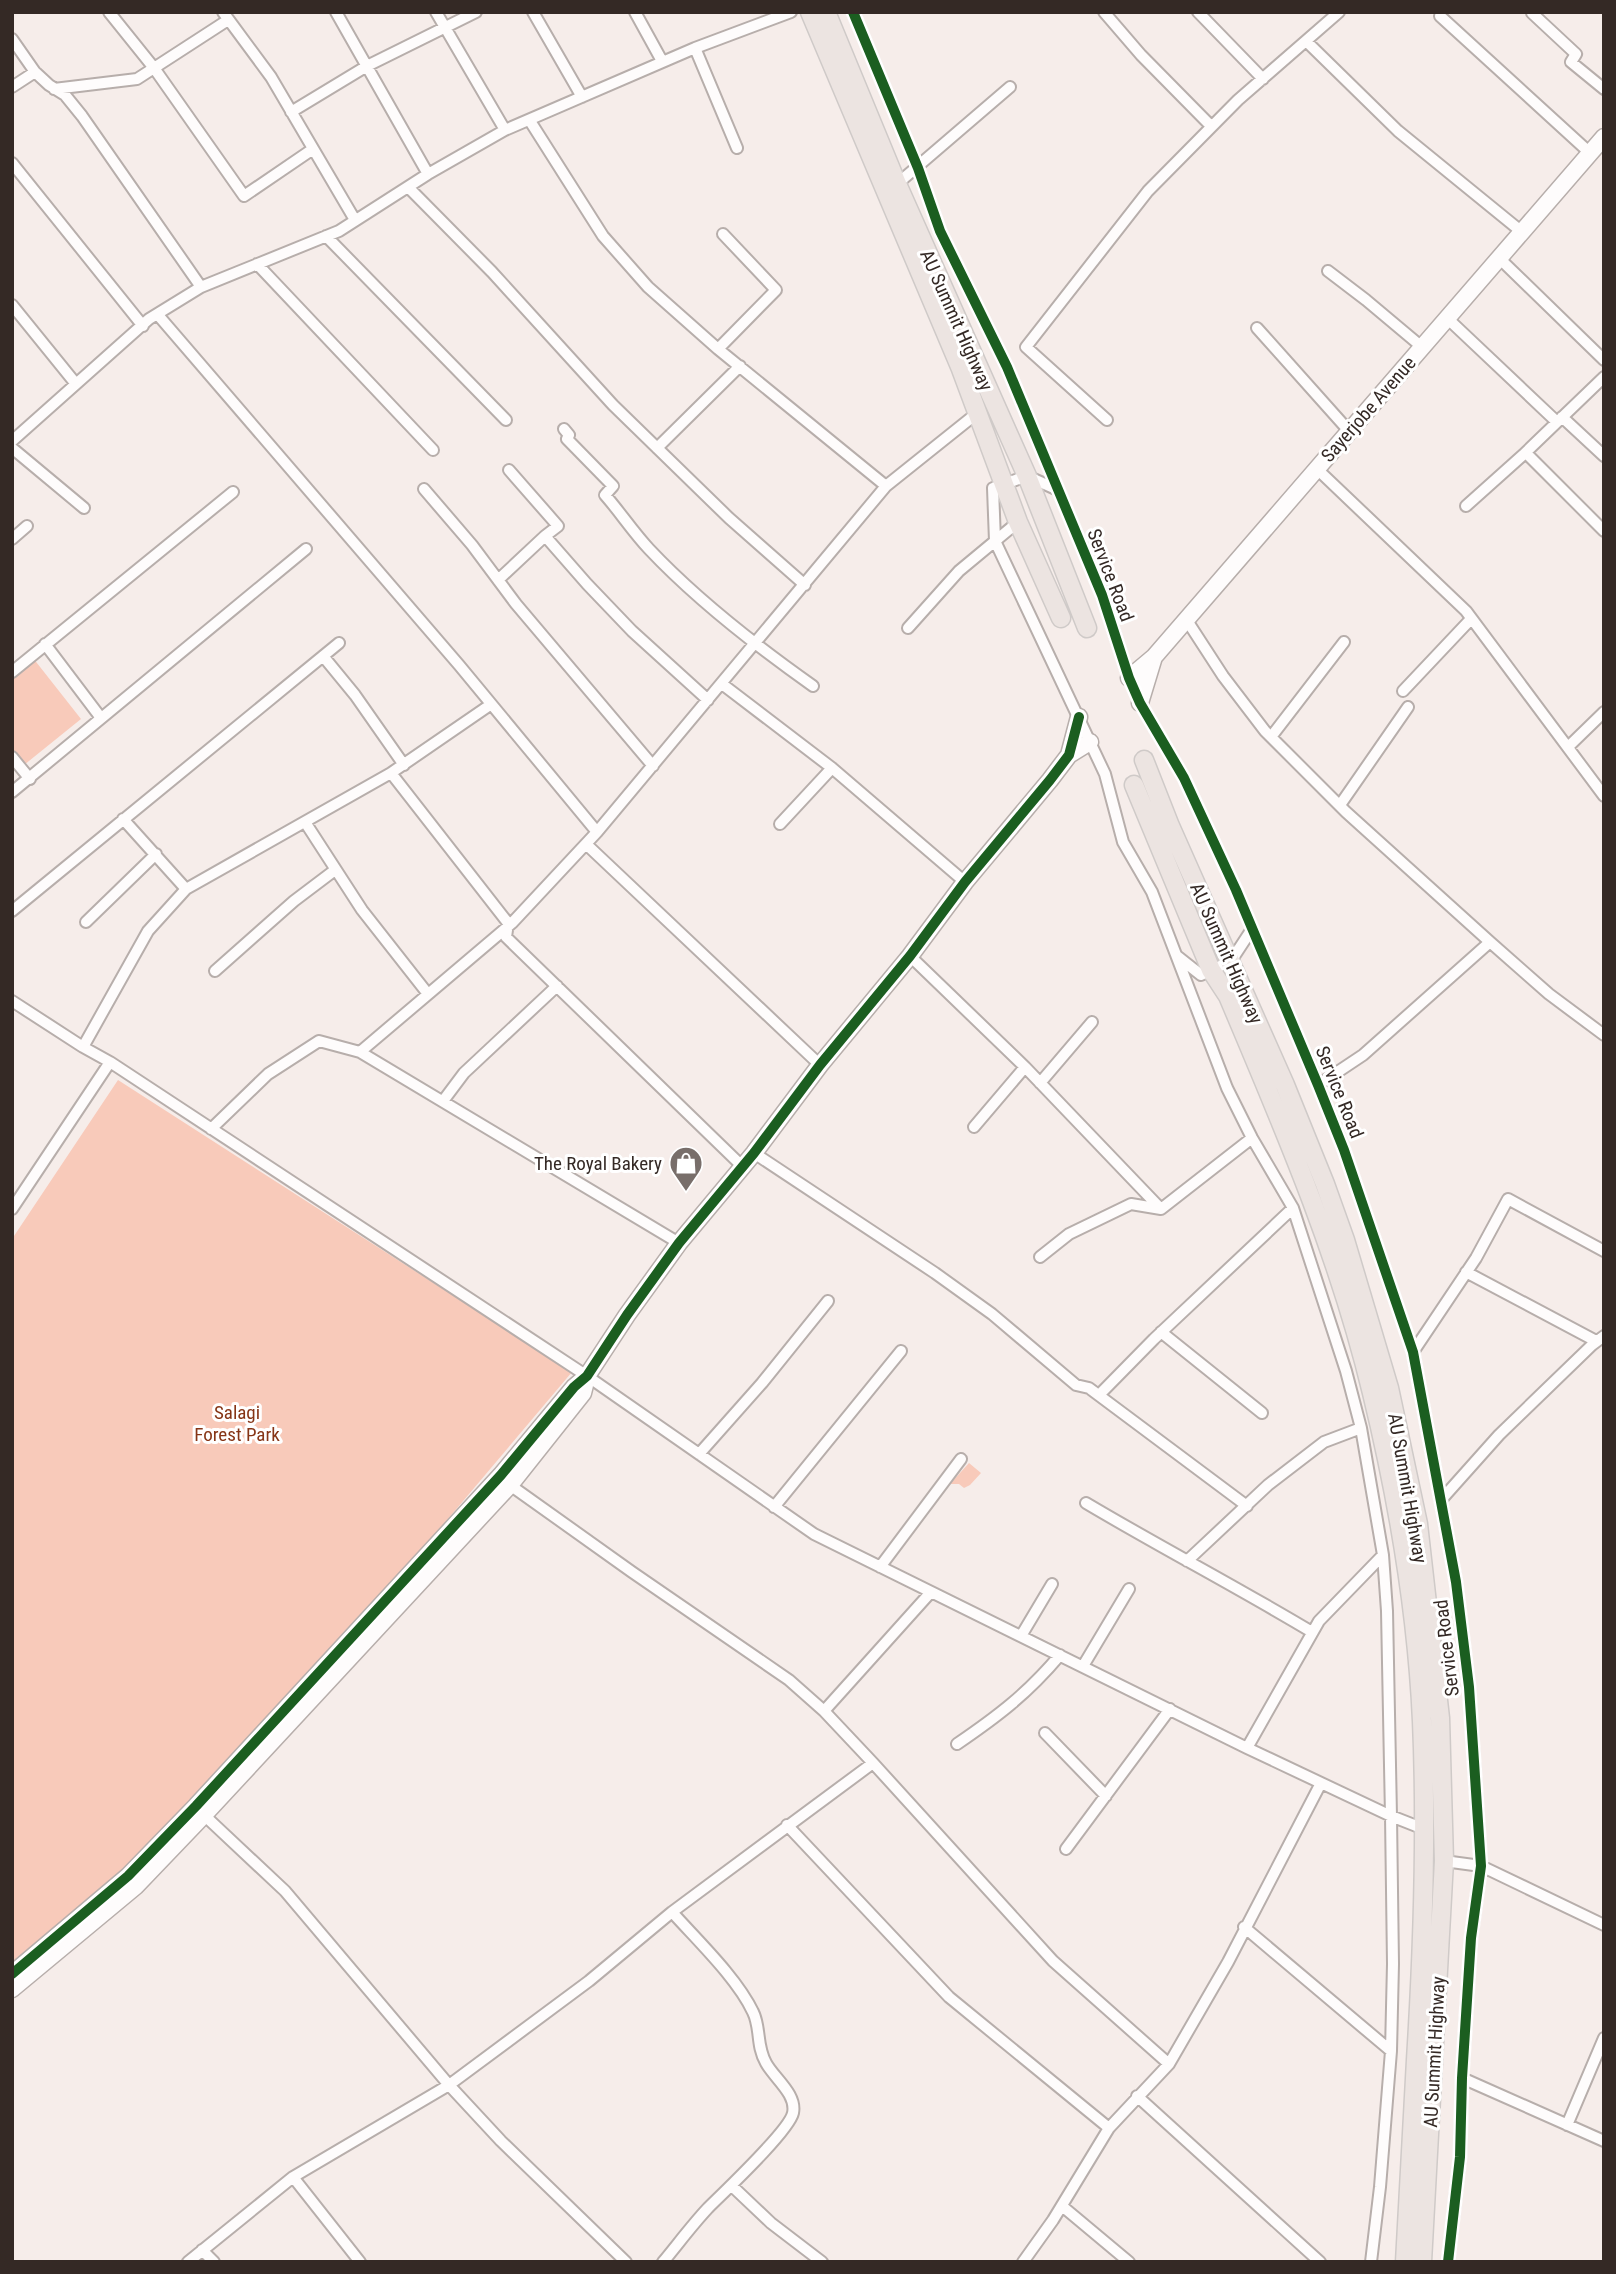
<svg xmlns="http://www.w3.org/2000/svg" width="1616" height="2274" font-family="'Roboto Condensed',sans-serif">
<rect width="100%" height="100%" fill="#f6edea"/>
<path fill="#f8caba" d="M 33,658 L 81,719 L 24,765 L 12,750 L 12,675 Z
M 118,1080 L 572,1372 L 366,1616 L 116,1887 L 12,1977 L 12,1239 Z
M 969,1463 L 981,1473 L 970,1485 L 964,1488 L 959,1484 L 950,1484 Z"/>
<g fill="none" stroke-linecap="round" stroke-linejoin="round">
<defs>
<path id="street" d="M 109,12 L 154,68 L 244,196 L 313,149
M 223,12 L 271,77 L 355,220
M 336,12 L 428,174
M 436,12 L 505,130
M 533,12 L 582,97
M 635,12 L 662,61
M 853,12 L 918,168 L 940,231 L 1007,367 L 1102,595 L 1129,678 L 1140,703 L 1184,778 L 1236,890 L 1318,1085 L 1344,1150 L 1413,1352 L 1456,1582 L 1469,1687 L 1481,1866 L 1471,1938 L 1462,2078 L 1460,2157 L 1448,2262
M 1104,12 L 1141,55 L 1211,126
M 1198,12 L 1263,79
M 1532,13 L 1576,54 L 1571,62 L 1604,89
M 1440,16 L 1590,153
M 12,39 L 35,72 L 49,85 L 65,95 L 82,116 L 201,287
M 1306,41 L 1398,131 L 1522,232
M 695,48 L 737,148
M 12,87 L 35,72
M 54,89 L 137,79 L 228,20
M 291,112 L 367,66 L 476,12
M 530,121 L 603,236 L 648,287 L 718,349 L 886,486
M 12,163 L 143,326
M 897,184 L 1010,87
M 408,187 L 492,272 L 613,405 L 729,518 L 805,585
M 326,236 L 506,420
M 1499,258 L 1604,360
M 257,264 L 433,450
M 1328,271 L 1366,300 L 1422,347
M 12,305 L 76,384
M 158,315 L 459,665 L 597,832
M 1447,318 L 1557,422
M 1257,328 L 1349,431
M 718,349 L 776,290 L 723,234
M 1562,417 L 1604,456
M 1107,420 L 1026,347 L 1148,191 L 1238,100 L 1339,12
M 564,429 L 569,435 L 567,439 L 613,486 L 605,495 C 620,512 633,532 649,549 C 697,600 755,645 813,686
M 12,441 L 149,319 L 201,287 L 339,231 L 428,174 L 505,130 L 695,48 L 791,12
M 12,448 L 84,508
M 657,448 L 740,366
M 1526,453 L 1604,531
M 1316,468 L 1466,611 L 1604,796
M 509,470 L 558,526 L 545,536 L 587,584 L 632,631 L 708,700
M 424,489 L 472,545 L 516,604 L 653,766
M 1058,490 L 1027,476 L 993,488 L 995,541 L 1105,774 L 1123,842 L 1152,892 L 1227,1088 L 1252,1138 L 1293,1208 L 1346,1371 L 1361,1428 L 1383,1555 L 1387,1611 L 1391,1816 L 1393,1964 L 1391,2051 L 1380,2187 L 1371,2262
M 1466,506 L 1523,455 L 1604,377
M 12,539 L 27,526
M 498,580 L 545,536
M 1186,619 L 1223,676 L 1265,731 L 1346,812 L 1490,942 L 1549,994 L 1604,1035
M 908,628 L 959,571 L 1018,522
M 45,644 L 101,718
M 323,656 L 355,695 L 404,765
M 12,672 L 233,492
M 722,684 L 832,768 L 965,882
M 1403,691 L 1471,619
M 1271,737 L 1344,642
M 1568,747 L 1604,712
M 12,757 L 30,779
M 391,773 L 508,923 L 506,937 L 742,1166
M 12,792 L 306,549
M 1340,805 L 1408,707
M 123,819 L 186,889
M 305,822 L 362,910 L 428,994
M 780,824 L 832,768
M 586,844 L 820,1065
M 12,911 L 339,643
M 86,922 L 156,854
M 910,956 L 1025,1067 L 1161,1209
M 1177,956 L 1201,975 L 1231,961 L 1252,929
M 215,971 L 294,901 L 335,870
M 12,1001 L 83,1047 L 110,1062 L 587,1376 L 814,1534 L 1247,1748 L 1391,1816 L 1424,1829
M 83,1047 L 148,931 L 186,889 L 391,773 L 490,705
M 360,1052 L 512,923 L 597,832 L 886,486 L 976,414
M 1040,1083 L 1092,1022
M 1318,1085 L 1363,1055 L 1490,942
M 443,1101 L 464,1073 L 557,986
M 974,1127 L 1025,1067
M 211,1129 L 268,1074 L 319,1041 L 360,1052 L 679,1243
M 754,1153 L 935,1273 L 992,1314 L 1076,1385 L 1089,1388 L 1247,1506
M 12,1209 L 110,1062
M 1040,1257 L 1069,1234 L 1131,1204 L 1161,1209 L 1252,1138
M 1466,1272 L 1596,1341
M 1161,1332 L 1262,1413
M 1413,1352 L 1476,1258 L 1508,1199 L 1604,1251
M 1099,1395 L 1154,1339 L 1293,1208
M 699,1454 L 762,1383 L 828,1301
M 510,1485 L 632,1572 L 789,1680 L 824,1711 L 873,1763 L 1053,1961 L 1169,2064
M 1441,1500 L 1499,1435 L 1592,1345 L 1604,1336
M 1086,1503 C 1160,1547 1237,1587 1312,1632
M 774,1507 L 901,1351
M 1187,1561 L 1268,1485 L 1324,1442 L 1361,1428
M 880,1567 L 961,1459
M 1021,1636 L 1052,1584
M 1083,1666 L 1129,1589
M 824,1711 L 931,1592
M 1045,1733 L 1106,1796
M 957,1744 C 998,1716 1027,1694 1060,1655
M 1247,1748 L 1319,1621 L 1383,1555
M 204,1815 L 285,1891 L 449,2085 L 501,2141 L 626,2262
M 787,1825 L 949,1997 L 1109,2128
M 1066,1849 L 1170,1709
M 1444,1861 L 1481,1866 L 1604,1925
M 1244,1927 L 1391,2051
M 1462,2078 L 1604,2141
M 1137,2096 L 1320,2262
M 1567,2125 L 1604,2038
M 293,2177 L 360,2262
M 732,2186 L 771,2223 L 822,2262
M 1062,2206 L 1129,2262
M 202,2250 L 214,2262
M 188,2262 L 293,2177 L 449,2085 L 589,1981 L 672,1912 L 873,1763
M 663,2262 C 678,2244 692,2225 708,2208 C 724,2192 789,2131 793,2113 C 797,2094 774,2078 766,2063 C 756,2046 761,2028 753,2012 C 737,1978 697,1940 672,1912
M 1023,2262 L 1053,2220 L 1109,2128 L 1169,2064 L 1228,1962 L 1321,1783"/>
<path id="secondary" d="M 1129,678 L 1154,657 L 1604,137
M 1140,703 L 1154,657
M 1069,755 L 1090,742
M 12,1974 L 128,1876 L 196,1806 L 501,1475 L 574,1387 L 587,1376 L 627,1315 L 679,1243 L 754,1153 L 820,1065 L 910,956 L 965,882 L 1050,780 L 1069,755 L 1079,717
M 12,1989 L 136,1886 L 204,1815 L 510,1485 L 583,1393 L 585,1385"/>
<path id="primary" d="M 810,12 L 961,369 L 1018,522 L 1061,618
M 826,12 L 897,184 L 1027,476 L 1087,628
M 1144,760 L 1170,826 L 1285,1085 L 1325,1184 L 1345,1240 L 1389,1388 L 1418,1524 L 1440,1718 L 1444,1861 L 1422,2262
M 1134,785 L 1211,970 L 1228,996 C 1283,1126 1339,1255 1372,1393 C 1398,1500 1417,1611 1422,1721 C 1427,1834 1423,1947 1416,2060 C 1412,2127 1409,2195 1405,2262"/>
</defs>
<use href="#street" stroke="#b7aeab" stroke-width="14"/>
<use href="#secondary" stroke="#b7aeab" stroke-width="19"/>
<use href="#primary" stroke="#cfcac8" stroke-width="21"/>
<use href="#street" stroke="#fefcfc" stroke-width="10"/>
<use href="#secondary" stroke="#fefcfc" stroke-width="16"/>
<use href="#primary" stroke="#ece4e1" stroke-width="18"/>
<defs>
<path id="cycleway" d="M 853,12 L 918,168 L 940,231 L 1007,367 L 1102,595 L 1129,678 L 1140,703 L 1184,778 L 1236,890 L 1318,1085 L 1344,1150 L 1413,1352 L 1456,1582 L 1469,1687 L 1481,1866 L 1471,1938 L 1462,2078 L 1460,2157 L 1448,2262
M 12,1974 L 128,1876 L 196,1806 L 501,1475 L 574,1387 L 587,1376 L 627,1315 L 679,1243 L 754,1153 L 820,1065 L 910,956 L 965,882 L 1050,780 L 1069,755 L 1079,717"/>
</defs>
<use href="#cycleway" stroke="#fff" stroke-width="15"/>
<use href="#cycleway" stroke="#1b5e20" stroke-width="10"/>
</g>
<defs>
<symbol id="shop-pin" viewBox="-11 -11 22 30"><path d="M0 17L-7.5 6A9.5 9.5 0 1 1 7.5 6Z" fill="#786e6a" stroke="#fff"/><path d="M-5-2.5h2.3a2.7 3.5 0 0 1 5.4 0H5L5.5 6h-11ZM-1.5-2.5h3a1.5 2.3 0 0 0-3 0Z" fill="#fff"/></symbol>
</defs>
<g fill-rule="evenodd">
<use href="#shop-pin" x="667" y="1144" width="38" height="52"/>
</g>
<g text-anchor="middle" stroke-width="6" stroke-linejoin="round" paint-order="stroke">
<g font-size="19" fill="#342925" stroke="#fff">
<text transform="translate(957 320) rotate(66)" y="7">AU Summit Highway</text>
<text transform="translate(1368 409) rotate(-49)" y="7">Sayerjobe Avenue</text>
<text transform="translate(1111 575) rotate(69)" y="7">Service Road</text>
<text transform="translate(1227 953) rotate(66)" y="7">AU Summit Highway</text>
<text transform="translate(1340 1092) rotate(68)" y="7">Service Road</text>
<text transform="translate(1408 1488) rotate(80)" y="7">AU Summit Highway</text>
<text transform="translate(1446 1648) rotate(-97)" y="7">Service Road</text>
<text transform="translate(1434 2052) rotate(-87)" y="7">AU Summit Highway</text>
</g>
<g font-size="19" fill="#342925" stroke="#fff" text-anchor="end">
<text x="662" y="1170">The Royal Bakery</text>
</g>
<g font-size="19" fill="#863516" stroke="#fff">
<text x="237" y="1419">Salagi<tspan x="237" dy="22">Forest Park</tspan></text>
</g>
</g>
<rect width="1616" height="2274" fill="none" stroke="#342925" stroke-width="28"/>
</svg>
